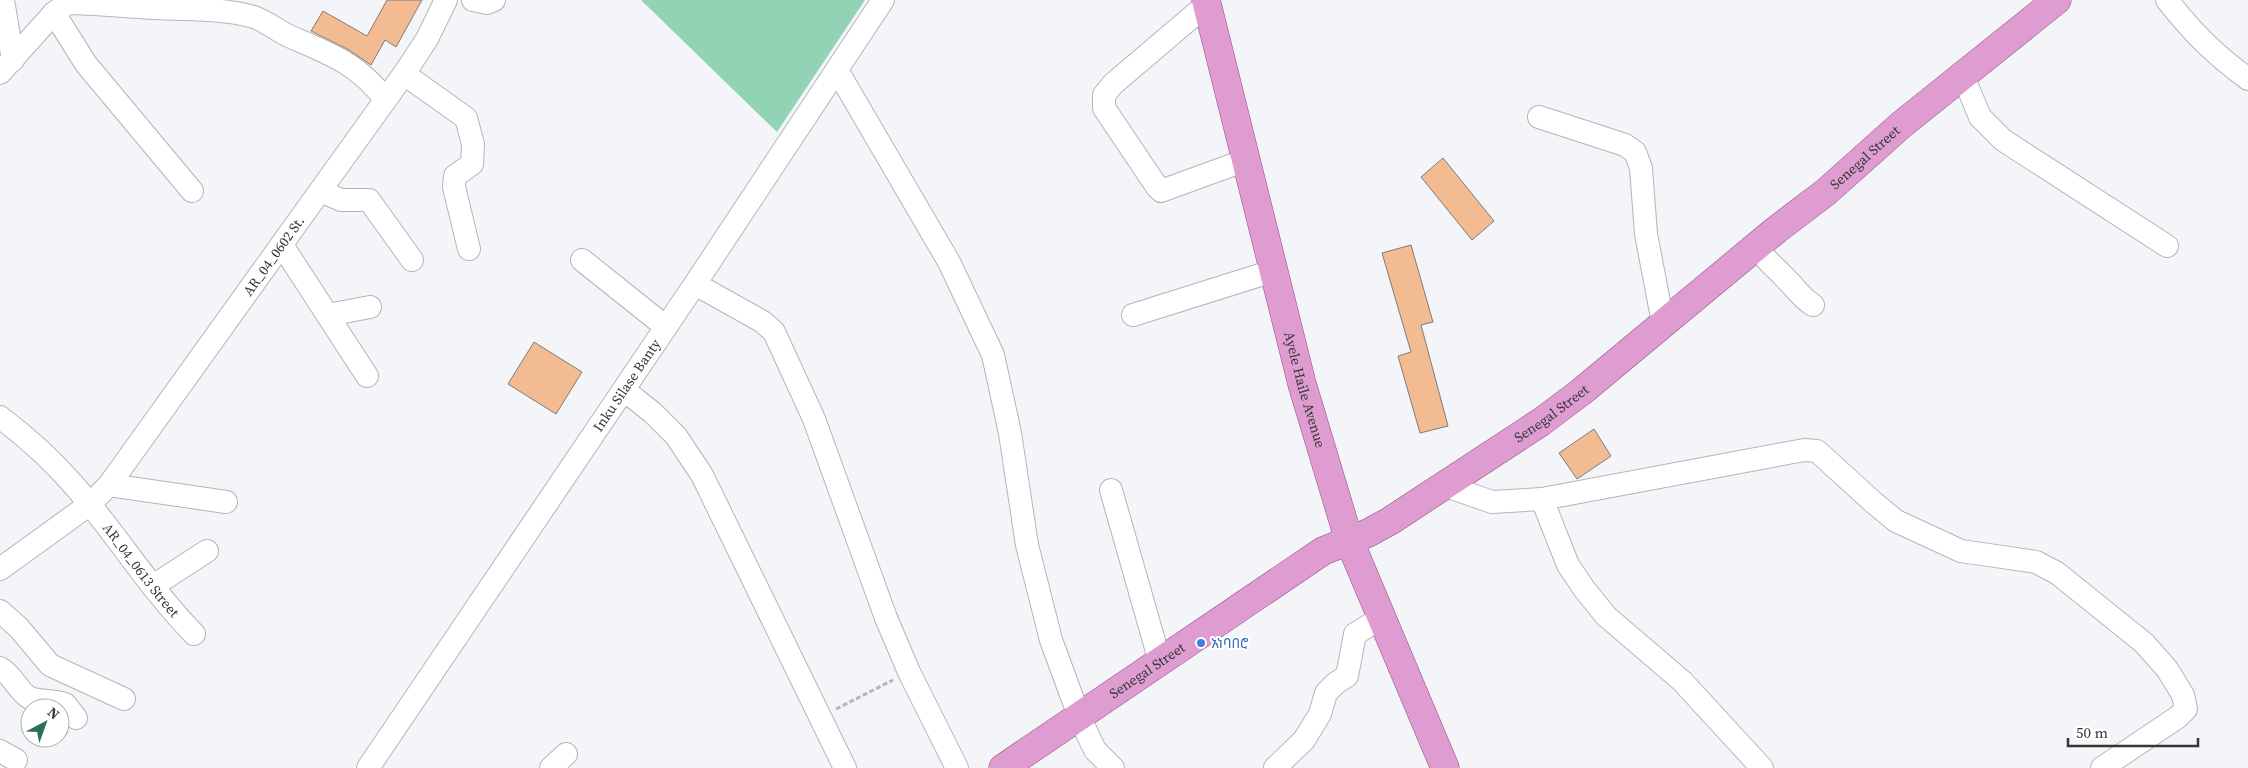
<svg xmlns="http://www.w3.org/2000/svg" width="2248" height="768" font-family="'Source Serif 4','Noto Sans Ethiopic',serif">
<rect width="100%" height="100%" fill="#f4f5f9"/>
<path fill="#92d2b5" d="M 641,0 L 865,0 L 777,132 Z"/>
<path fill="#f2bb91" stroke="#807c7a" d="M 387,0 L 422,0 L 396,47 L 385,40 L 371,65 L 349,50 L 311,31 L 323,11 L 367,36 Z
M 1443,158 L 1494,221 L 1472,240 L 1421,177 Z
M 1411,245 L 1433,322 L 1421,325 L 1448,426 L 1420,433 L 1398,356 L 1411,352 L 1382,253 Z
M 534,342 L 582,372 L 556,414 L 508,384 Z
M 1594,429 L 1611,456 L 1577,479 L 1559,453 Z"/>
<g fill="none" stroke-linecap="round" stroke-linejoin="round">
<defs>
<g id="minor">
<path d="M 3,0 L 13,60"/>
<path d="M 473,0 L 487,3 L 494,0"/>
<path d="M 2167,0 C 2193,33 2214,54 2248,79"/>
<path d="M 1207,4 L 1113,84 L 1104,95 L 1104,108 L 1157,187 L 1161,191 L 1246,160"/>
<path d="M 54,13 L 86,64 L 192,191"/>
<path d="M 837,70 L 949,262 L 993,355 L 1010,433 L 1027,545 L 1051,640 L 1079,716 L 1095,750 L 1113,768"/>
<path d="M 0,73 L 54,13 L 68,3 C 97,3 126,7 156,8 C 188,10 223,8 254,17 C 268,22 279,32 291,37 C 331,54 358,64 385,99"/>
<path d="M 404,74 L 466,118 L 473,144 L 472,164 L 455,176 L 454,187 L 469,249"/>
<path d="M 1963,76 L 1980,117 L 2003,140 L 2167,246"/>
<path d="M 1539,117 L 1625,145 L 1635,152 L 1641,168 L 1646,234 L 1663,323"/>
<path d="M 321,191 L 341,200 L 369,200 L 412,260"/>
<path d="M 282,245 L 367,376"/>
<path d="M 1757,247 C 1765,260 1777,269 1787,280 C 1798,290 1799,296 1813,305"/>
<path d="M 582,260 L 666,327"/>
<path d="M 695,284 L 763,322 L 774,332 L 814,419 L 886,618 L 909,672 L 957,768"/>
<path d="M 328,315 L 370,307"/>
<path d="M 1133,315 L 1273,271"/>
<path d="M 624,390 L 653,413 L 676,436 L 702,475 L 845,768"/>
<path id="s1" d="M 0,417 C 25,436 50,458 71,482 C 114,530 148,587 194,634"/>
<path d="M 109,485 L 226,502"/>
<path d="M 1446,486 L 1492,502 L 1542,499 L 1568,565 L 1585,590 L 1606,616 L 1682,681 L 1762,768"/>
<path d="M 1111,490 L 1160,662"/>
<path d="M 1542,499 L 1804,450 L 1817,451 L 1873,502 L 1896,521 L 1961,551 L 2036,562 L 2057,573 L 2144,643 L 2167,669 L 2183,695 L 2186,709 L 2178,717 L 2102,768"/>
<path id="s2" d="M 0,569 L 90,504 L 109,485 L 404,74 L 427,39 L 446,0"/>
<path d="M 153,586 L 207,551"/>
<path d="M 0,611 L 19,628 L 50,665 L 124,699"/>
<path d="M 0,668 C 14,676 18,692 30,698 C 41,702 54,700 65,704 L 76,718"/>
<path d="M 0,751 L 16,760"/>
<path id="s3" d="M 368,768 L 695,284 L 883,0"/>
<path d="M 551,768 L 566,754"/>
<path d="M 1275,768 L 1304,740 L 1320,714 L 1326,693 L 1336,683 L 1347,676 L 1355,634 L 1383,617"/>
</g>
<g id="major">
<path id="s4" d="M 1206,0 L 1302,384 L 1349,540 L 1445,768"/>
<path id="s5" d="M 1003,768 L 1323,551 L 1368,533 L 1390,521 L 1541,422 L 1581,392 L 1776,230 L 1826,192 L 1901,125 L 2057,0"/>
</g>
</defs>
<use href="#minor" stroke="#b4b5b9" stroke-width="24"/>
<use href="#major" stroke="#954d86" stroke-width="29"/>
<path stroke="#b6b6b9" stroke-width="3" stroke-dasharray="5 2.5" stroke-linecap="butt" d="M 836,709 L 893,680"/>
<use href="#minor" stroke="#fff" stroke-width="22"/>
<use href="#major" stroke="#de9cd0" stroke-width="28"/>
</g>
<circle fill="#3f7fe0" stroke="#fff" stroke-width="2" cx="1201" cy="643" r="5"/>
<g text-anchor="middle" stroke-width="4" stroke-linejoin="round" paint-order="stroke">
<g font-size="14" fill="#363637" stroke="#fff">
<text dy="5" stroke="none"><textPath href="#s5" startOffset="1059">Senegal Street</textPath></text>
<text dy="5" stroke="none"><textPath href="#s2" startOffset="420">AR_04_0602 St.</textPath></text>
<text dy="5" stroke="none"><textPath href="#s3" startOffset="462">Inku Silase Banty</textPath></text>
<text dy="5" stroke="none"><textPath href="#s4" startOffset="402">Ayele Haile Avenue</textPath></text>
<text dy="5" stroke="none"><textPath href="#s5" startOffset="654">Senegal Street</textPath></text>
<text dy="5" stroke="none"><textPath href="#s1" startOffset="209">AR_04_0613 Street</textPath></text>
<text dy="5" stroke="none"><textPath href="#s5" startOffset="174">Senegal Street</textPath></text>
</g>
<g font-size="14" fill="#366cbe" stroke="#fff" text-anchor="start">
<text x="1211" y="648">አነባበሮ</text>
</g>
</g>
<g transform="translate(45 723) rotate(41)"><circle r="24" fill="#ffffff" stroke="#afafaf"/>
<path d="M0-4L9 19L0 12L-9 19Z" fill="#2f6e5b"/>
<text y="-8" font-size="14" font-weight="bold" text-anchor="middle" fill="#363637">N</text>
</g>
<path d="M2068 738v8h130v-8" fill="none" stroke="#363637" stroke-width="2.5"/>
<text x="2076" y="738" font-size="15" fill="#363637" stroke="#ffffff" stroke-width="4" paint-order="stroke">50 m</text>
</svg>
